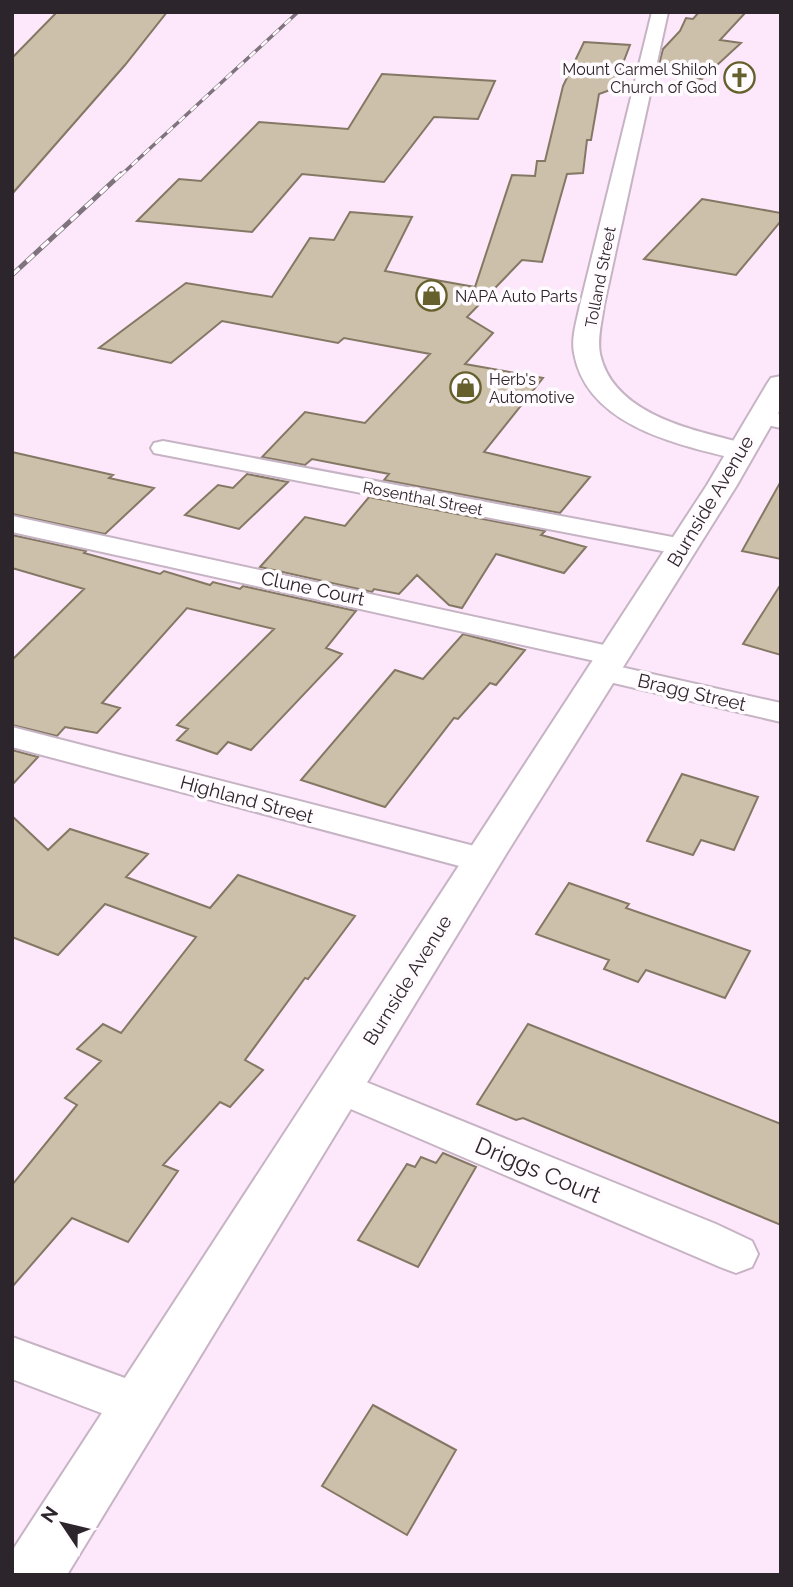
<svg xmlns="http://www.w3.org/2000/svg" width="793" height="1587" font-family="Raleway,sans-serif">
<rect width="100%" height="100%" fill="#fce8fa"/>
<path fill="#cdc0ab" stroke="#847864" stroke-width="2" d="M 57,12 L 167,12 L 125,65 L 12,194 L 12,58 Z
M 699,12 L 746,12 L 720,40 L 741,43 L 702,79 L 657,72 L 663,49 L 680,31 L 686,18 L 693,19 Z
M 584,42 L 630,45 L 613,89 L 599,94 L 591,140 L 587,140 L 583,173 L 567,174 L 542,262 L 522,260 L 467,317 L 493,333 L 465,364 L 543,378 L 484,452 L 590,477 L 560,513 L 384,480 L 389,474 L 312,459 L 305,465 L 262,457 L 305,412 L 365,423 L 430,354 L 344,338 L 338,343 L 222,321 L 171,363 L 99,348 L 186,283 L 272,297 L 310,238 L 334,240 L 350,212 L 412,217 L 385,271 L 475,287 L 512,175 L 535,176 L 537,161 L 545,161 L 563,86 Z
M 382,74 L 495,81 L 478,119 L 434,117 L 384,182 L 302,174 L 252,232 L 137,221 L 179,179 L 201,181 L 259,122 L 348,129 Z
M 702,199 L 781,213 L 781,221 L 736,275 L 644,259 Z
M 12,452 L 113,475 L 109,478 L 154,488 L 105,534 L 12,514 Z
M 247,474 L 288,482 L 239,529 L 185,515 L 218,485 L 233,488 Z
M 781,481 L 781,559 L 742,551 Z
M 369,497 L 545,531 L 541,535 L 586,547 L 564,573 L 496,554 L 462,608 L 449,605 L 417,575 L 399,594 L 374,589 L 372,592 L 260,567 L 305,517 L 345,526 Z
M 12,535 L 86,551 L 84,553 L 160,574 L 164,571 L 210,585 L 213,582 L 240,589 L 243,586 L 356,611 L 326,648 L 342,654 L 251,750 L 228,742 L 217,754 L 177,740 L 188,729 L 177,725 L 274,629 L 187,608 L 102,703 L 120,708 L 97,733 L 65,727 L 57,736 L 12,725 L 12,660 L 84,589 L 12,568 Z
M 781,584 L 781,655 L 743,644 Z
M 463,634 L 525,650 L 496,685 L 490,683 L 458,719 L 454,718 L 385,807 L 301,780 L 395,670 L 423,679 Z
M 12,750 L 38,757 L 12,785 Z
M 682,774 L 758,797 L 734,850 L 701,840 L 693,855 L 647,841 Z
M 12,816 L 48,850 L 70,829 L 148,854 L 126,877 L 210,908 L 238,875 L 355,916 L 308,979 L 305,978 L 245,1060 L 263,1070 L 230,1107 L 220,1102 L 163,1165 L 178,1171 L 128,1242 L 72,1218 L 12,1287 L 12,1185 L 77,1105 L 65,1098 L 101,1061 L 77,1049 L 103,1024 L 121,1033 L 196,937 L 105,904 L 58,955 L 12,937 Z
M 569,883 L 629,904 L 626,908 L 750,951 L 725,998 L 646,970 L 638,982 L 604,969 L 609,960 L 536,934 Z
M 528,1024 L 781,1124 L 781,1225 L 523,1118 L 516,1120 L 477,1104 Z
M 443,1153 L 476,1167 L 418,1267 L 358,1240 L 407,1164 L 415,1167 L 421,1157 L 436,1163 Z
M 373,1405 L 456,1450 L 407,1535 L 322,1486 Z"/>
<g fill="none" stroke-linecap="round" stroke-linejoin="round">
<defs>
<path id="minor" d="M 761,410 L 781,414 L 781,428 L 752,422 L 749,417 L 752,412 Z
M 163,441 L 683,539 L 693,541 L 697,547 L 693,553 L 683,555 L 154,453 L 151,448 L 154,443 Z
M 12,516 L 613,647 L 624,650 L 628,656 L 624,662 L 613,665 L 12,532 Z
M 603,663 L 781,703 L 781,722 L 592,678 L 588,672 L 592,666 Z
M 12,727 L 482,848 L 494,852 L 499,860 L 494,868 L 482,872 L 12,747 Z
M 339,1071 L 716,1224 L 752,1241 L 758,1254 L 752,1267 L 736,1273 L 720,1267 L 325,1098 L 319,1087 L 325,1076 Z
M 12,1337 L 155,1389 L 162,1405 L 155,1421 L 138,1427 L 12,1379 Z"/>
<path id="secondary" d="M 652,12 L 668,12 L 604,305 C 602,321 597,338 600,354 C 614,417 698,431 751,445 L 755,451 L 751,457 L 741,460 C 680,445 587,427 574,353 C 571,338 577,320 580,305 Z"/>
<path id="primary" d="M 781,376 L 781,408 L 737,485 L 508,851 L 67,1575 L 12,1575 L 12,1551 L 707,485 L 767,384 L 771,378 Z"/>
</defs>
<use href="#minor" stroke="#c6b3c4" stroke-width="4"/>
<use href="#secondary" stroke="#c6b3c4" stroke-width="4"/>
<use href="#primary" stroke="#c6b3c4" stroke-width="4"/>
<use href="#minor" fill="#fff" fill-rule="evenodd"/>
<use href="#secondary" fill="#fff" fill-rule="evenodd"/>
<use href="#primary" fill="#fff" fill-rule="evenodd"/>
<defs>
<path id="rail-far1" d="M 120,176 L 298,12"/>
<path id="rail" d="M 12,275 L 121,174"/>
</defs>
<use href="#rail-far1" stroke="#7f737e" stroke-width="3.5"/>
<use href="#rail" stroke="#7f737e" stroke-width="5"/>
<use href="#rail-far1" stroke="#fffbfe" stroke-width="2.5" stroke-dasharray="8" stroke-linecap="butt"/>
<use href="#rail" stroke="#fffbfe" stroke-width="3.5" stroke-dasharray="10" stroke-linecap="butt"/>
</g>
<defs>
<symbol id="church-ring" viewBox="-11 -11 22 22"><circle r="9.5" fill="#fffbfe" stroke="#66602c" stroke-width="1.5"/><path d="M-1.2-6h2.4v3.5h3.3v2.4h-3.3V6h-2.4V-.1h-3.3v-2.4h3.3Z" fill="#66602c"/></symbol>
<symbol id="shop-ring" viewBox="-11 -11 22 22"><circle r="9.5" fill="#fffbfe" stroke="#66602c" stroke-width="1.5"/><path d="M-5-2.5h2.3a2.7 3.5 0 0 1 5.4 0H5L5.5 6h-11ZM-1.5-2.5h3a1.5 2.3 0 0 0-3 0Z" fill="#66602c"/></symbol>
</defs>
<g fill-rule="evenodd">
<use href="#church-ring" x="722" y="60" width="35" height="35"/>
<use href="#shop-ring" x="414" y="278" width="35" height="35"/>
<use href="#shop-ring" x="448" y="370" width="35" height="35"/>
</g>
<g text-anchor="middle" stroke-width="7" stroke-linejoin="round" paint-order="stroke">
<g font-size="16" fill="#2c252b" stroke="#fffbfe" text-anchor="start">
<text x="717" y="75" text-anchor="end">Mount Carmel Shiloh<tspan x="717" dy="18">Church of God</tspan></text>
<text x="455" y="302">NAPA Auto Parts</text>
<text x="489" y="385">Herb's<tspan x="489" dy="18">Automotive</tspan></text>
</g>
<g font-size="16" fill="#2c252b" stroke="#fffbfe">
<text transform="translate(600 277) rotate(-79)" y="6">Tolland Street</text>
<text transform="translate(423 498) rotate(11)" y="6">Rosenthal Street</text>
</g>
<g font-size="19" fill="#2c252b" stroke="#fffbfe">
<text transform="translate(710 501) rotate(-59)" y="7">Burnside Avenue</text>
<text transform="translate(313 588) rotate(12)" y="7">Clune Court</text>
<text transform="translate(692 692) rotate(13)" y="7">Bragg Street</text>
<text transform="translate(247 799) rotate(15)" y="7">Highland Street</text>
<text transform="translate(407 980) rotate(-58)" y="7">Burnside Avenue</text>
</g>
<g font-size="23" fill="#2c252b" stroke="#fffbfe">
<text transform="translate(538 1170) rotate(23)" y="8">Driggs Court</text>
</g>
</g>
<rect width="793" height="1587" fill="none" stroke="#2c252b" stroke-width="28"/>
<g transform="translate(63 1524) rotate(305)" stroke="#fffbfe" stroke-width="5" paint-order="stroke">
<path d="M0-5L12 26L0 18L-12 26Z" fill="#2c252b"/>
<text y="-10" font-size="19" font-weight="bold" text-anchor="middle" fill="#2c252b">N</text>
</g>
</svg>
